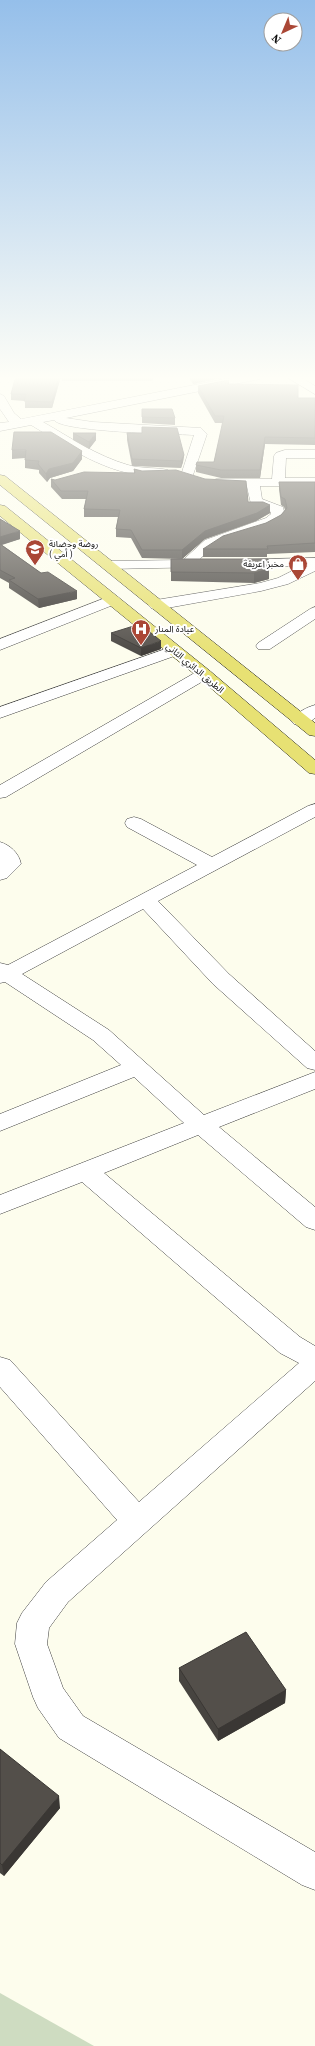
<svg xmlns="http://www.w3.org/2000/svg" width="315" height="2046" font-family="'Source Serif 4','Noto Sans Arabic',serif">
<rect width="100%" height="100%" fill="#fdfded"/>
<path fill="#cedcc1" d="M 0,1993 L 94,2046 L 0,2046 Z"/>
<g fill="none" stroke-linecap="round" stroke-linejoin="round">
<defs>
<path id="minor" d="M 240,376 L 265,376 L 260,379 L 66,418 L 93,422 L 201,428 L 207,434 L 193,475 L 187,479 L 181,475 L 194,435 C 174,434 62,432 54,420 L 43,422 C 71,438 97,456 128,465 C 141,469 155,467 168,470 L 169,473 C 166,478 158,477 152,476 C 107,475 68,447 31,425 L 0,431 L 0,423 L 9,422 L 0,409 L 0,394 L 4,396 L 14,413 L 21,419 Z
M 285,376 L 299,376 L 315,386 L 315,394 Z
M 285,450 L 315,450 L 315,458 L 286,458 L 285,478 L 315,478 L 315,486 L 260,486 L 262,499 L 283,507 L 285,516 C 274,531 241,535 224,541 C 214,546 207,552 199,560 L 207,561 L 209,564 L 207,567 L 108,569 L 103,568 L 101,565 L 103,562 L 108,561 L 183,560 L 205,540 L 266,518 L 271,514 L 271,512 L 251,504 L 247,487 L 216,487 L 209,483 L 216,479 L 272,479 L 274,456 L 276,453 Z
M 315,558 L 315,571 L 288,584 L 261,591 L 156,610 L 151,608 L 148,605 L 151,602 L 156,600 L 260,583 L 278,578 L 302,566 L 238,567 L 233,566 L 231,563 L 233,560 Z
M 113,595 L 118,597 L 121,600 L 118,603 L 0,650 L 0,639 Z
M 315,607 L 315,619 L 270,649 L 258,649 L 256,646 L 258,643 L 310,609 Z
M 174,646 L 180,648 L 182,651 L 180,654 L 0,718 L 0,707 Z
M 204,669 L 210,671 L 212,674 L 210,677 L 6,797 L 0,798 L 0,785 L 198,671 Z
M 315,705 L 315,718 C 308,723 303,726 294,724 L 291,720 C 296,713 307,707 315,705 Z
M 315,804 L 315,817 L 158,901 L 229,974 L 315,1051 L 315,1070 L 307,1068 L 213,984 L 143,909 L 22,974 L 109,1030 L 204,1115 L 315,1072 L 315,1089 L 219,1127 L 315,1207 L 315,1230 L 306,1227 L 198,1135 L 104,1173 L 300,1337 L 315,1346 L 315,1381 L 68,1602 L 49,1628 L 47,1644 L 63,1688 L 83,1716 L 315,1852 L 315,1890 L 302,1885 L 59,1738 L 38,1708 L 33,1697 L 15,1644 L 17,1623 L 22,1613 L 46,1582 L 117,1520 L 0,1387 L 0,1357 L 10,1360 L 139,1502 L 299,1363 L 280,1353 L 82,1182 L 0,1214 L 0,1195 L 184,1123 L 134,1077 L 0,1131 L 0,1114 L 121,1065 L 93,1040 L 5,982 L 0,983 L 0,963 L 8,965 L 197,865 L 127,827 L 125,823 L 127,819 L 134,817 L 141,819 L 212,857 L 308,806 Z
M 0,842 C 10,845 19,853 21,864 L 7,878 L 0,880 Z"/>
<path id="major" d="M 0,475 L 5,476 L 315,723 L 315,736 L 309,735 L 0,485 Z
M 0,505 L 5,506 L 210,671 L 315,760 L 315,774 L 309,773 L 198,677 L 0,516 Z"/>
</defs>
<use href="#minor" stroke="#3f3f3f" stroke-width="1"/>
<use href="#major" stroke="#1d1d1d" stroke-width="1"/>
<use href="#minor" fill="#fff" fill-rule="evenodd"/>
<use href="#major" fill="#e7e173" fill-rule="evenodd"/>
</g>
<path fill="#474440" d="M 16,376 L 61,376 L 52,408 L 25,408 L 25,401 L 11,400 L 11,394 Z
M 62,376 L 154,376 L 152,381 L 62,381 Z
M 188,376 L 230,376 L 193,384 Z
M 229,380 L 229,384 L 298,398 L 315,398 L 315,445 L 265,444 L 260,478 L 221,478 L 196,472 L 196,465 L 214,462 L 223,423 L 215,423 L 198,393 L 198,386 Z
M 142,409 L 175,418 L 175,425 L 142,423 Z
M 73,433 L 96,440 L 89,449 L 73,440 Z
M 127,433 L 184,455 L 183,462 L 181,468 L 132,466 L 127,440 Z
M 12,450 L 82,451 L 82,459 L 73,471 L 50,478 L 47,482 L 39,473 L 39,470 L 25,468 L 25,458 L 12,459 Z
M 134,469 L 248,502 L 270,513 L 256,521 L 205,539 L 182,559 L 142,558 L 131,538 L 116,537 L 116,529 L 118,517 L 84,517 L 84,509 L 86,499 L 62,499 L 51,487 L 51,479 L 55,480 L 134,473 Z
M 279,482 L 315,482 L 315,552 L 267,554 L 267,557 L 203,557 L 203,549 L 266,523 L 281,515 L 285,510 L 284,507 L 281,505 L 279,489 Z
M 0,519 L 20,539 L 2,545 L 77,599 L 39,608 L 9,588 L 9,583 L 0,578 Z
M 269,569 L 269,579 L 254,583 L 171,581 L 171,572 Z
M 111,633 L 161,649 L 141,656 L 111,641 Z
M 179,1668 L 286,1690 L 285,1703 L 218,1741 L 179,1681 Z
M 0,1749 L 60,1808 L 4,1876 L 0,1873 Z"/>
<path fill="#3a3734" d="M 59,376 L 61,376 L 52,408 L 52,402 Z
M 198,376 L 230,376 L 193,384 L 193,377 Z
M 96,433 L 96,440 L 89,449 L 89,442 Z
M 265,437 L 265,444 L 260,478 L 260,470 Z
M 82,451 L 82,459 L 73,471 L 50,478 L 47,482 L 46,474 L 49,469 Z
M 184,455 L 183,462 L 181,468 L 181,461 Z
M 270,505 L 270,513 L 256,521 L 205,539 L 182,559 L 182,550 L 205,531 Z
M 20,531 L 20,539 L 0,545 L 0,537 Z
M 269,569 L 269,579 L 254,583 L 254,573 Z
M 77,591 L 77,599 L 39,608 L 38,599 Z
M 161,641 L 161,649 L 141,656 L 141,648 Z
M 286,1690 L 285,1703 L 218,1741 L 218,1729 Z
M 59,1796 L 60,1808 L 4,1876 L 2,1865 Z"/>
<path fill="#534f4a" stroke="#3a3734" d="M 16,376 L 59,376 L 52,402 L 24,401 L 26,394 L 11,394 Z
M 229,380 L 228,384 L 298,385 L 298,398 L 315,398 L 315,438 L 265,437 L 260,470 L 221,470 L 196,465 L 197,462 L 214,462 L 224,416 L 215,416 L 198,386 Z
M 142,409 L 172,409 L 175,418 L 142,417 Z
M 142,427 L 177,428 L 184,455 L 181,461 L 132,459 L 127,433 L 142,433 Z
M 14,432 L 51,432 L 82,451 L 73,463 L 49,469 L 46,474 L 38,464 L 39,461 L 25,460 L 26,450 L 12,450 Z
M 73,433 L 96,433 L 89,442 Z
M 134,469 L 142,471 L 176,470 L 205,479 L 246,481 L 248,502 L 263,502 L 270,505 L 257,513 L 205,531 L 182,550 L 142,550 L 131,530 L 116,529 L 120,510 L 84,509 L 88,491 L 61,491 L 51,479 L 55,480 L 84,472 L 135,473 Z
M 279,482 L 315,482 L 315,543 L 267,546 L 268,549 L 203,549 L 223,536 L 266,523 L 281,515 L 287,508 L 285,499 L 281,497 Z
M 0,519 L 20,531 L 0,537 Z
M 0,544 L 41,573 L 48,572 L 77,591 L 38,599 L 9,580 L 15,578 L 0,570 Z
M 171,559 L 268,559 L 269,569 L 254,573 L 171,572 Z
M 140,624 L 161,641 L 141,648 L 111,633 Z
M 246,1632 L 286,1690 L 218,1729 L 179,1668 Z
M 0,1749 L 59,1796 L 2,1865 L 0,1863 Z"/>
<linearGradient id="sky" x2="0" y2="1"><stop stop-color="#95bfea"/><stop offset="0.57" stop-color="#fefef7"/><stop offset="1" stop-color="#fefef7" stop-opacity="0"/></linearGradient>
<rect width="315" height="663" fill="url(#sky)"/>
<defs>
<symbol id="school-pin" viewBox="-11 -11 22 30"><path d="M0 17L-7.5 6A9.5 9.5 0 1 1 7.5 6Z" fill="#aa4736" stroke="#fff"/><path d="M0-5L7-2L0 1L-7-2ZM-4 1L0 2.5L4 1V4Q0 6-4 4Z" fill="#fff"/></symbol>
<symbol id="shop-pin" viewBox="-11 -11 22 30"><path d="M0 17L-7.5 6A9.5 9.5 0 1 1 7.5 6Z" fill="#aa4736" stroke="#fff"/><path d="M-5-2.5h2.3a2.7 3.5 0 0 1 5.4 0H5L5.5 6h-11ZM-1.5-2.5h3a1.5 2.3 0 0 0-3 0Z" fill="#fff"/></symbol>
<symbol id="hospital-pin" viewBox="-11 -11 22 30"><path d="M0 17L-7.5 6A9.5 9.5 0 1 1 7.5 6Z" fill="#aa4736" stroke="#fff"/><path d="M-5-5h3v3.5h4V-5h3V5h-3V1.5h-4V5h-3Z" fill="#fff"/></symbol>
</defs>
<g fill-rule="evenodd">
<use href="#school-pin" x="24" y="538" width="22" height="30"/>
<use href="#shop-pin" x="287" y="553" width="22" height="30"/>
<use href="#hospital-pin" x="130" y="618" width="22" height="30"/>
</g>
<g text-anchor="middle" stroke-width="4" stroke-linejoin="round" paint-order="stroke">
<g font-size="9" fill="#0c0c0c" stroke="#fff" text-anchor="start">
<text x="49" y="547">روضة وحضانة<tspan x="49" dy="10">( أمي )</tspan></text>
<text x="284" y="567" text-anchor="end">مخبز اعريفة</text>
<text x="155" y="632">عيادة المنار</text>
</g>
<g font-size="9" fill="#0c0c0c" stroke="#fff">
<text transform="translate(195 668) rotate(40)" y="3">الطريق الدائري الثاني</text>
</g>
</g>
<g transform="translate(283 32) rotate(224)"><circle r="19" fill="#ffffff" stroke="#9e9e9e"/>
<path d="M0-3L7 15L0 10L-7 15Z" fill="#aa4736"/>
<text y="-6" font-size="11" font-weight="bold" text-anchor="middle" fill="#0c0c0c">N</text>
</g>
</svg>
